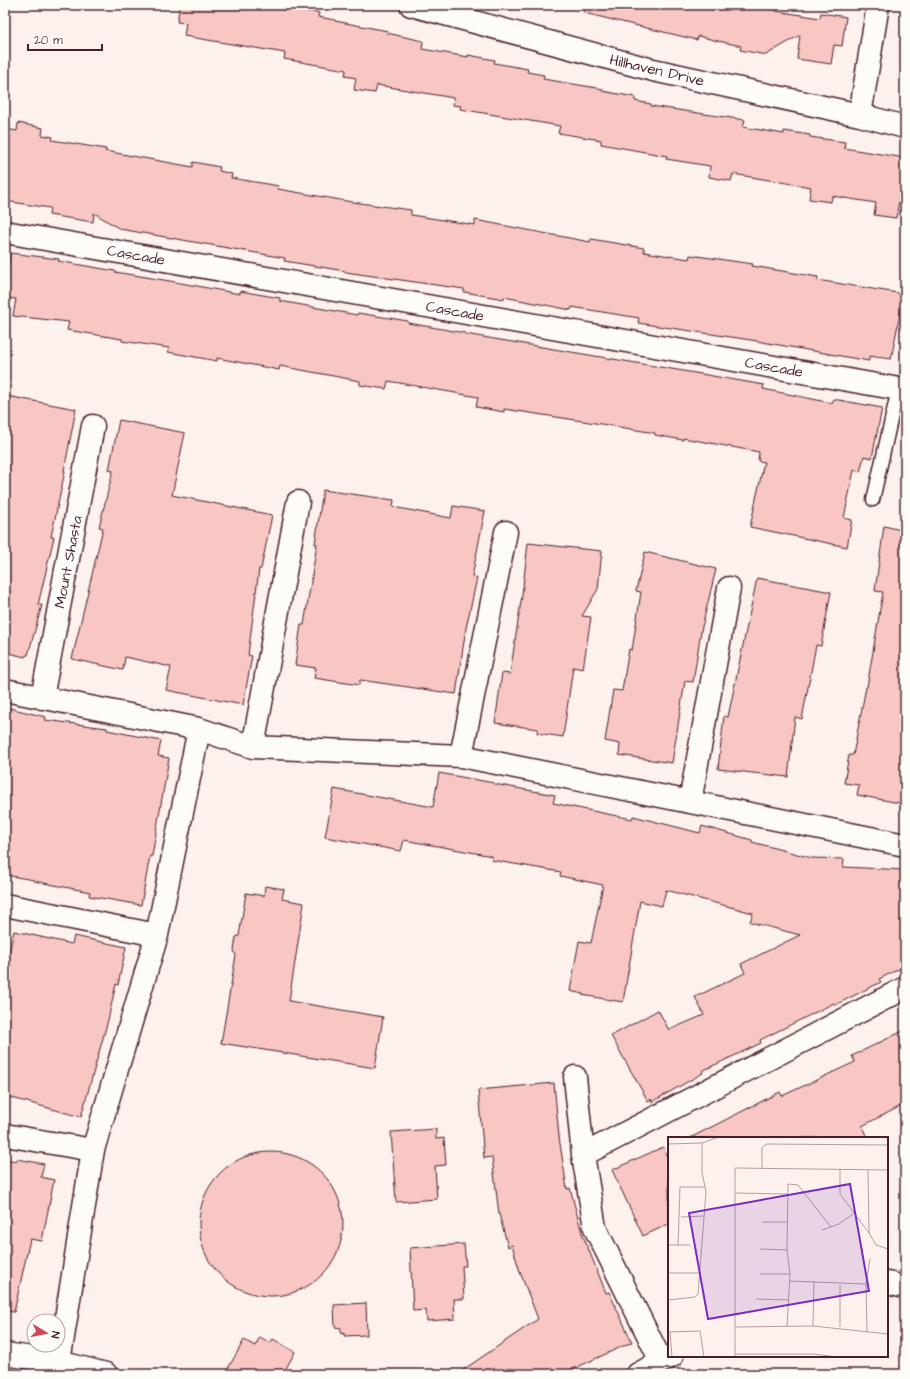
<svg xmlns="http://www.w3.org/2000/svg" width="910" height="1379" font-family="'Architects Daughter',sans-serif">
<rect width="100%" height="100%" fill="#fcf1ed"/>
<filter id="ink" filterUnits="userSpaceOnUse"><feTurbulence type="fractalNoise" baseFrequency=".025" numOctaves="2"/><feDisplacementMap in="SourceGraphic" scale="8" xChannelSelector="R" yChannelSelector="G"/><feConvolveMatrix kernelMatrix="1 2 1 2 8 2 1 2 1" color-interpolation-filters="sRGB"/></filter>
<g filter="url(#ink)">
<path fill="#f8c7c3" stroke="#4a1f2b" d="M 180,5 L 275,5 L 319,13 L 318,17 L 335,20 L 335,21 L 388,31 L 387,33 L 423,41 L 422,49 L 468,57 L 468,55 L 495,60 L 494,63 L 528,69 L 527,72 L 544,75 L 543,79 L 603,89 L 602,91 L 635,97 L 635,101 L 651,104 L 651,106 L 745,120 L 743,127 L 784,134 L 784,131 L 810,135 L 810,137 L 845,142 L 844,148 L 905,158 L 905,165 L 896,218 L 874,215 L 876,203 L 832,196 L 831,202 L 809,199 L 811,187 L 733,174 L 731,181 L 709,177 L 710,166 L 666,159 L 667,156 L 601,144 L 601,140 L 558,133 L 560,126 L 460,109 L 461,106 L 453,105 L 454,98 L 377,85 L 375,93 L 354,90 L 356,78 L 345,76 L 346,70 L 284,59 L 285,53 L 184,36 L 186,23 L 177,22 Z
M 585,5 L 721,5 L 741,9 L 742,5 L 778,5 L 776,11 L 820,18 L 821,13 L 846,17 L 842,46 L 834,45 L 831,64 L 797,59 L 800,35 L 766,55 L 740,50 L 741,46 L 718,41 L 698,36 L 697,40 L 584,13 Z
M 18,123 L 43,128 L 42,135 L 53,137 L 52,140 L 106,149 L 105,151 L 193,167 L 193,162 L 220,167 L 219,171 L 232,174 L 231,178 L 279,186 L 278,189 L 352,202 L 411,210 L 411,215 L 475,225 L 475,220 L 590,242 L 591,239 L 644,248 L 644,252 L 689,259 L 690,255 L 753,264 L 752,266 L 818,277 L 817,280 L 904,294 L 891,359 L 869,356 L 869,361 L 751,340 L 638,323 L 639,318 L 572,307 L 571,310 L 504,297 L 504,299 L 464,292 L 464,289 L 345,272 L 345,271 L 284,261 L 285,258 L 120,229 L 94,213 L 93,222 L 49,215 L 50,208 L 5,201 L 5,129 L 17,131 Z
M 10,253 L 59,259 L 58,261 L 115,271 L 115,272 L 170,281 L 240,294 L 240,291 L 280,298 L 280,301 L 357,315 L 358,313 L 408,321 L 408,323 L 465,333 L 465,334 L 707,375 L 764,385 L 763,389 L 832,403 L 833,399 L 882,408 L 872,458 L 864,456 L 860,472 L 854,470 L 844,518 L 852,520 L 847,547 L 750,527 L 764,462 L 758,461 L 759,452 L 683,438 L 683,440 L 655,435 L 655,433 L 589,422 L 504,409 L 504,412 L 476,407 L 478,397 L 388,381 L 386,389 L 360,385 L 360,381 L 280,366 L 279,370 L 217,358 L 217,361 L 168,352 L 169,348 L 122,341 L 122,339 L 67,330 L 69,322 L 13,316 L 16,299 L 5,298 Z
M 7,396 L 76,409 L 64,471 L 65,471 L 51,537 L 54,537 L 38,605 L 42,605 L 28,655 L 26,655 L 25,657 L 5,652 L 5,408 Z
M 119,420 L 185,433 L 172,495 L 272,515 L 261,569 L 259,569 L 248,655 L 252,656 L 243,705 L 166,690 L 171,667 L 125,657 L 123,670 L 72,659 L 103,528 L 99,527 L 113,471 L 109,470 Z
M 323,490 L 394,500 L 393,507 L 451,518 L 453,506 L 485,511 L 472,577 L 477,578 L 466,628 L 456,694 L 360,680 L 359,685 L 314,678 L 316,668 L 295,665 L 301,625 L 304,625 L 317,544 L 315,544 Z
M 884,526 L 905,531 L 905,804 L 857,795 L 859,785 L 844,783 L 849,755 L 853,755 L 866,687 L 867,687 L 883,592 L 875,591 Z
M 528,543 L 602,551 L 598,589 L 582,616 L 591,617 L 583,669 L 573,667 L 563,737 L 537,733 L 538,729 L 495,723 L 502,673 L 510,674 L 522,595 Z
M 645,552 L 716,569 L 701,631 L 693,682 L 685,681 L 672,763 L 619,755 L 620,744 L 605,741 L 613,690 L 622,691 L 629,649 L 632,650 L 641,592 L 636,591 Z
M 757,578 L 831,592 L 821,646 L 816,645 L 802,719 L 795,717 L 788,777 L 718,769 L 724,716 L 728,717 Z
M 5,707 L 46,717 L 45,720 L 107,728 L 107,730 L 161,741 L 158,756 L 169,758 L 152,856 L 150,856 L 141,905 L 89,896 L 90,892 L 34,881 L 34,880 L 5,875 Z
M 439,773 L 494,783 L 494,784 L 555,795 L 553,803 L 632,819 L 633,816 L 700,833 L 702,826 L 752,840 L 752,842 L 812,858 L 844,859 L 843,867 L 905,870 L 905,966 L 879,979 L 881,982 L 835,1005 L 834,1003 L 760,1040 L 761,1043 L 702,1071 L 703,1073 L 652,1102 L 651,1099 L 648,1101 L 611,1036 L 658,1010 L 669,1030 L 704,1015 L 695,997 L 745,973 L 741,964 L 800,935 L 750,922 L 753,913 L 666,890 L 662,906 L 640,901 L 623,1002 L 582,995 L 583,994 L 570,991 L 579,941 L 591,943 L 603,885 L 560,876 L 561,872 L 491,860 L 492,856 L 404,840 L 401,851 L 325,837 L 334,789 L 433,807 Z
M 265,886 L 284,889 L 282,899 L 304,903 L 289,1001 L 383,1017 L 375,1068 L 221,1043 L 236,955 L 234,951 L 236,937 L 239,936 L 246,893 L 264,896 Z
M 14,931 L 72,944 L 74,936 L 126,947 L 118,985 L 116,984 L 108,1020 L 81,1117 L 5,1096 L 5,969 Z
M 905,1030 L 905,1104 L 862,1126 L 867,1138 L 690,1138 L 780,1092 L 782,1096 L 855,1062 L 852,1056 Z
M 554,1083 L 559,1137 L 567,1189 L 570,1188 L 582,1233 L 606,1293 L 609,1292 L 632,1342 L 562,1374 L 457,1374 L 538,1319 L 520,1272 L 512,1245 L 508,1247 L 499,1214 L 492,1157 L 484,1158 L 478,1090 Z
M 436,1129 L 436,1139 L 444,1138 L 446,1165 L 435,1166 L 437,1199 L 396,1202 L 391,1132 Z
M 663,1147 L 669,1162 L 669,1224 L 643,1236 L 612,1170 Z
M199 1224a72 72 0 1 1 144 0a72 72 0 1 1-144 0Z
M 5,1159 L 16,1161 L 17,1159 L 44,1164 L 41,1177 L 54,1180 L 42,1241 L 30,1239 L 14,1312 L 5,1311 Z
M 464,1244 L 466,1266 L 462,1266 L 464,1299 L 454,1299 L 455,1319 L 427,1321 L 426,1310 L 413,1311 L 410,1248 Z
M 366,1303 L 367,1335 L 344,1336 L 344,1333 L 341,1334 L 341,1328 L 335,1327 L 334,1305 Z
M 260,1337 L 270,1343 L 273,1339 L 295,1352 L 283,1374 L 225,1374 L 244,1340 L 255,1346 Z"/>
<g fill="none" stroke-linecap="round" stroke-linejoin="round">
<defs>
<path id="lane" d="M 873,500 L 898,389"/>
<path id="street" d="M 411,5 L 653,70 L 860,115 L 905,127
M 860,115 L 878,5
M 5,232 L 905,390
M 5,690 L 199,729 L 253,747 L 461,756 L 905,845
M 42,698 L 93,426
M 253,747 L 298,502
M 461,756 L 506,532
M 690,802 L 729,588
M 5,905 L 157,935
M 575,1077 L 583,1155 L 595,1228 L 661,1361
M 5,1135 L 93,1150
M 583,1155 L 905,988
M 887,1283 L 905,1287
M 5,1354 L 59,1362 L 106,1374
M 59,1362 L 93,1150 L 157,935 L 199,729
M 638,1374 L 672,1356"/>
</defs>
<use href="#lane" stroke="#4a1f2b" stroke-width="15"/>
<use href="#street" stroke="#4a1f2b" stroke-width="25"/>
<use href="#lane" stroke="#fdfcf7" stroke-width="12"/>
<use href="#street" stroke="#fdfcf7" stroke-width="22"/>
</g>
</g>
<g text-anchor="middle" stroke-width="4" stroke-linejoin="round" paint-order="stroke">
<g font-size="15" fill="#4a1f2b" stroke="#fdfcf7">
<text transform="translate(657 70) rotate(13)" y="5">Hillhaven Drive</text>
<text transform="translate(136 255) rotate(10)" y="5">Cascade</text>
<text transform="translate(455 311) rotate(10)" y="5">Cascade</text>
<text transform="translate(774 367) rotate(10)" y="5">Cascade</text>
<text transform="translate(68 562) rotate(-79)" y="5">Mount Shasta</text>
</g>
</g>
<g transform="translate(668 1137)">
<rect width="220" height="220" fill="#fcf1ed"/>
<path fill="none" stroke="#b59d9f" stroke-width="1" d="M 0,7 L 34,6 L 51,0M 94,31 L 94,11 L 98,7 L 220,8M 172,32 L 172,57 L 201,96M 200,33 L 201,96 L 208,108 L 220,112M 67,56 L 120,57M 13,80 L 36,79M 94,85 L 119,85M 154,93 L 171,87 L 185,77M 0,108 L 22,108M 10,108 L 12,50 L 37,50M 92,112 L 119,113M 0,136 L 32,136M 92,137 L 122,137M 121,144 L 198,147M 172,148 L 172,190M 88,162 L 121,163M 0,163 L 27,160 L 30,157 L 38,55 L 34,35 L 34,6M 145,189 L 146,144M 67,190 L 145,189 L 220,197M 119,190 L 122,137 L 119,113 L 120,47 L 130,48 L 163,90M 199,194 L 198,147 L 202,122M 0,195 L 32,194 L 36,220M 2,195 L 4,220M 67,217 L 145,217 L 170,220M 67,220 L 67,31 L 220,33"/>
<path fill="#7b2cbf" fill-opacity="0.15" stroke="#7b2cbf" stroke-width="2" d="M 182,47 L 201,154 L 40,182 L 21,76 Z"/>
<rect width="220" height="220" fill="none" stroke="#4a1f2b" stroke-width="2"/>
</g>
<rect width="910" height="1379" fill="none" stroke="#fdfcf7" stroke-width="20"/>
<rect x="10" y="10" width="890" height="1359" fill="none" stroke="#4a1f2b" stroke-width="1.5" filter="url(#ink)"/>
<g transform="translate(46 1333) rotate(100)"><circle r="19" fill="#fdfcf7" stroke="#b5a4a5"/>
<path d="M0-3L7 15L0 10L-7 15Z" fill="#d1495b"/>
<text y="-6" font-size="11" font-weight="bold" text-anchor="middle" fill="#4a1f2b">N</text>
</g>
<path d="M28 44v6h74v-6" fill="none" stroke="#4a1f2b" stroke-width="2"/>
<text x="34" y="44" font-size="12" fill="#4a1f2b" stroke="#fdfcf7" stroke-width="3" paint-order="stroke">20 m</text>
</svg>
